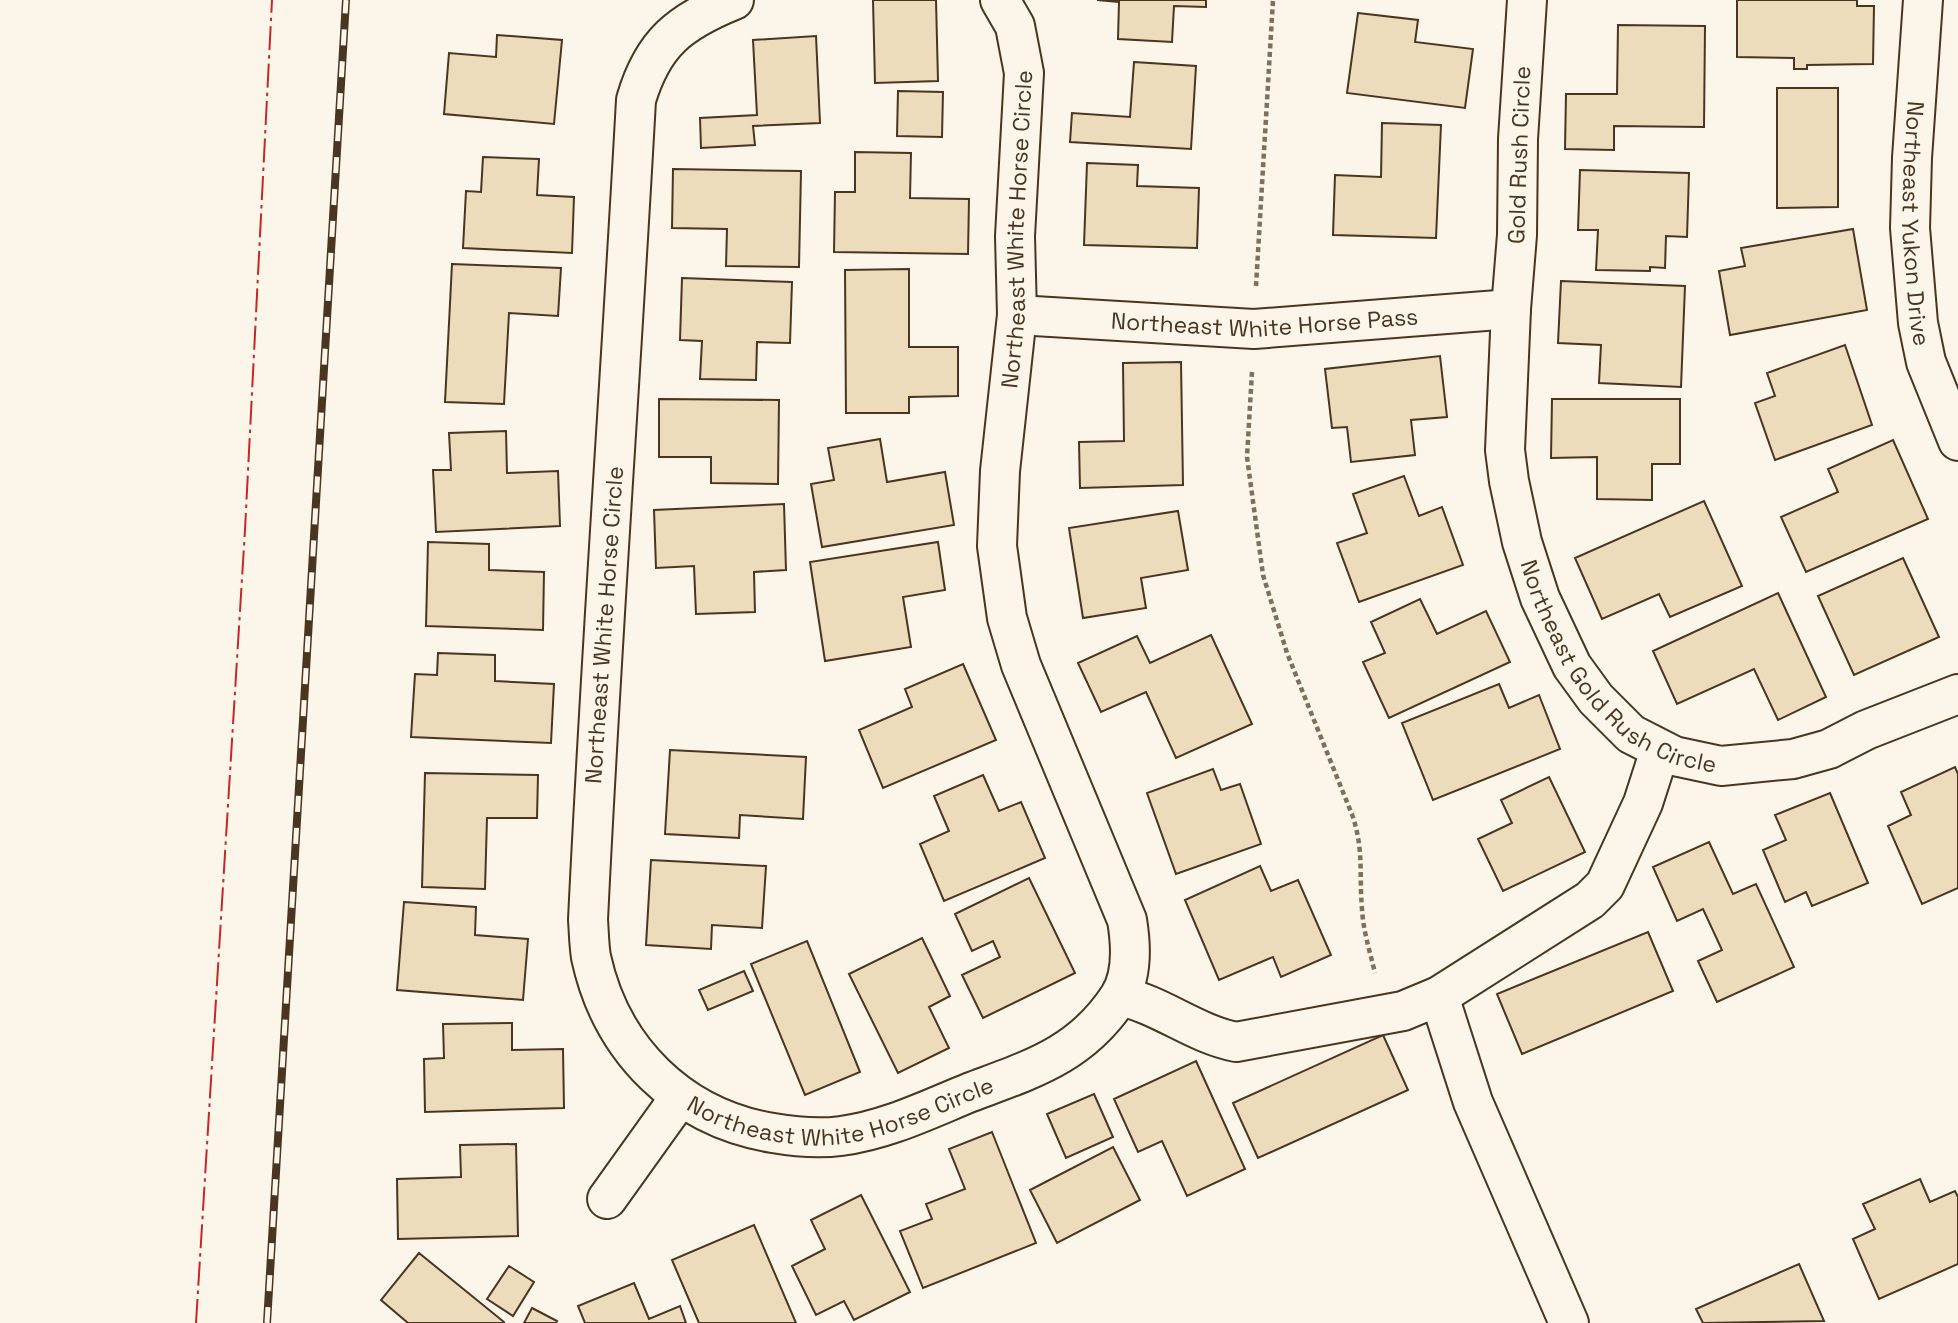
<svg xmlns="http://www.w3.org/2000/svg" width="1958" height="1323" font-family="'Space Grotesk',sans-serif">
<rect width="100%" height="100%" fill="#fbf6e9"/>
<path fill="#ecdcbc" stroke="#4a3520" stroke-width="2" d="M 873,0 L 936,0 L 938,81 L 875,83 Z
M 1097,0 L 1206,0 L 1206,7 L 1174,6 L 1172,42 L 1118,39 L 1119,2 Z
M 1737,0 L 1857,0 L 1857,6 L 1874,6 L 1873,64 L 1807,65 L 1807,69 L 1794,69 L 1794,58 L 1737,57 Z
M 1358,13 L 1418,20 L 1415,42 L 1473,49 L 1465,108 L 1347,93 Z
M 1618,25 L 1705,26 L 1704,127 L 1614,126 L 1614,150 L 1565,149 L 1566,94 L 1617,94 Z
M 497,35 L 562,40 L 554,124 L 444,114 L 449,53 L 496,57 Z
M 816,36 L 820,123 L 753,126 L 755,145 L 701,148 L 700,118 L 757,115 L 753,40 Z
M 1134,62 L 1196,66 L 1191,149 L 1070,142 L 1072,113 L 1130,117 Z
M 1777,88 L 1838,88 L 1838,207 L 1777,208 Z
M 898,91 L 943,92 L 942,137 L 897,136 Z
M 1382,123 L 1441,125 L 1436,238 L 1333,235 L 1335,175 L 1381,177 Z
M 855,152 L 911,153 L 910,198 L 969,199 L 968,254 L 834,252 L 835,192 L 855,192 Z
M 483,157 L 539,159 L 537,195 L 574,197 L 572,253 L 463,248 L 466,191 L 481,192 Z
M 1087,163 L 1138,165 L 1137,186 L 1199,188 L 1197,248 L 1084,245 Z
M 673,169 L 801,171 L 799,267 L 726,266 L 727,229 L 672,228 Z
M 1580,170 L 1689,173 L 1687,237 L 1666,236 L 1665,268 L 1650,267 L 1650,271 L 1596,270 L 1598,230 L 1578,230 Z
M 1853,229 L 1867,310 L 1730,335 L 1719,271 L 1745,266 L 1741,248 Z
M 452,264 L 561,268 L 558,316 L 509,313 L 504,404 L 445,402 Z
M 909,269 L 909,347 L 958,347 L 958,396 L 909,397 L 909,413 L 846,413 L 845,270 Z
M 682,278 L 792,282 L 790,343 L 757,342 L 756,380 L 700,379 L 702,341 L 680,340 Z
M 1561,281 L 1685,286 L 1681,387 L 1599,383 L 1601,345 L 1558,343 Z
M 1845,345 L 1872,425 L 1775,460 L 1755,403 L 1775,396 L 1767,373 Z
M 1440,356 L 1447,417 L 1411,420 L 1415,455 L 1351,462 L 1347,427 L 1332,428 L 1325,369 Z
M 1181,362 L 1183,485 L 1080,488 L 1079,442 L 1124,441 L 1123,363 Z
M 659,399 L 779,400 L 778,484 L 711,483 L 711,457 L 659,457 Z
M 1552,399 L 1680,399 L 1680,464 L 1652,464 L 1652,500 L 1597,499 L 1597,457 L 1551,458 Z
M 506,431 L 507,473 L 558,471 L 560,526 L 436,532 L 433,470 L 451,470 L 449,433 Z
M 880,439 L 887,482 L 945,472 L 954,525 L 822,547 L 811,484 L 834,480 L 828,448 Z
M 1893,440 L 1928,519 L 1806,572 L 1781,517 L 1838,492 L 1828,469 Z
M 1404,476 L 1419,516 L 1442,507 L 1463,565 L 1359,602 L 1337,543 L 1367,533 L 1353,494 Z
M 1704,501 L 1742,586 L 1670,617 L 1659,594 L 1602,619 L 1575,558 Z
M 784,504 L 786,570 L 754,572 L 755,612 L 696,614 L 694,566 L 656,568 L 654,510 Z
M 1178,511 L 1188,570 L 1141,578 L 1146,608 L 1083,618 L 1069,528 Z
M 428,542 L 489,544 L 489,570 L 544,572 L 543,630 L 426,626 Z
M 938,542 L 945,590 L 903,597 L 911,647 L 825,661 L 810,562 Z
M 1903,558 L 1939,637 L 1854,675 L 1818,596 Z
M 1778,593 L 1826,697 L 1778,720 L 1754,669 L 1677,704 L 1653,651 Z
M 1420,599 L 1437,634 L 1486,611 L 1510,662 L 1389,718 L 1363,662 L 1385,653 L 1371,622 Z
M 1211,635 L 1252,724 L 1176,758 L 1146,692 L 1101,712 L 1078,663 L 1137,636 L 1150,663 Z
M 438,653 L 495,655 L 495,681 L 554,684 L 551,743 L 411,737 L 415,674 L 437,675 Z
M 963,664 L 996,740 L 883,788 L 859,730 L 912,707 L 905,689 Z
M 1499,684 L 1509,708 L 1539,695 L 1560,749 L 1433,800 L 1402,723 Z
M 670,750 L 806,757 L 803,819 L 740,815 L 739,838 L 665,834 Z
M 1955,767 L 1958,774 L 1958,888 L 1922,904 L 1888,826 L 1911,815 L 1901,792 Z
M 1213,769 L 1221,790 L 1240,784 L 1261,844 L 1176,874 L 1147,793 Z
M 425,773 L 538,775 L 537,818 L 487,818 L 485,889 L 422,887 Z
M 983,775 L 999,811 L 1021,802 L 1045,858 L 944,901 L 920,844 L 949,831 L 934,796 Z
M 1549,777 L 1585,852 L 1503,891 L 1478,839 L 1512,823 L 1501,800 Z
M 1830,793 L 1868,883 L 1812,906 L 1806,892 L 1785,902 L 1763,850 L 1786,840 L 1775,815 Z
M 1709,842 L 1733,894 L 1756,884 L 1794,967 L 1717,1002 L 1698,961 L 1722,950 L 1703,909 L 1677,921 L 1653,867 Z
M 651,860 L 766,866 L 762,928 L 712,925 L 711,949 L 646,945 Z
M 1260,866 L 1271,891 L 1298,880 L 1331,955 L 1281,977 L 1273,957 L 1219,980 L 1185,900 Z
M 1029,878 L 1075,973 L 983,1018 L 962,975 L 1000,957 L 993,941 L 972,951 L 955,914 Z
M 404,902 L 476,907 L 475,935 L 528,939 L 523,1000 L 397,990 Z
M 1648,932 L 1673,991 L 1522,1054 L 1497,994 Z
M 922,938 L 950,996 L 929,1007 L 949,1048 L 898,1073 L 849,974 Z
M 807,941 L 860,1072 L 805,1095 L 751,964 Z
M 744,971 L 753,991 L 708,1010 L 699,990 Z
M 512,1023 L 512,1050 L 563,1049 L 564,1108 L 425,1112 L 424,1059 L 444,1058 L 443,1024 Z
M 1383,1035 L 1408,1090 L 1258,1158 L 1233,1103 Z
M 1196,1061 L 1245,1169 L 1187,1196 L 1162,1141 L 1138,1152 L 1114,1099 Z
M 1094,1094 L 1113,1137 L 1066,1158 L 1047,1114 Z
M 992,1132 L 1036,1243 L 923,1288 L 900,1231 L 932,1219 L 926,1204 L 965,1189 L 949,1149 Z
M 516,1144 L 518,1236 L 398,1239 L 397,1179 L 461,1177 L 460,1145 Z
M 1113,1147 L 1140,1200 L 1057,1243 L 1030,1190 Z
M 1920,1179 L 1930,1202 L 1955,1191 L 1958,1197 L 1958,1264 L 1879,1299 L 1853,1239 L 1875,1229 L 1863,1204 Z
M 861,1195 L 910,1292 L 854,1320 L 844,1301 L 816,1315 L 792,1266 L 825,1249 L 811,1220 Z
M 754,1225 L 796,1323 L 699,1323 L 672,1260 Z
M 419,1253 L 504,1322 L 503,1323 L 408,1323 L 381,1300 Z
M 1799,1264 L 1824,1321 L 1703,1323 L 1696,1309 Z
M 509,1266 L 534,1282 L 513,1316 L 487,1299 Z
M 634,1283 L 649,1319 L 680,1306 L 686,1323 L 585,1323 L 578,1306 Z
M 532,1308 L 557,1321 L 556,1323 L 524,1323 Z"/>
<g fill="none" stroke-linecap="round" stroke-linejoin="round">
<defs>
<g id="minor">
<path id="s1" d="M 734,0 C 680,22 653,42 636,100 C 621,373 601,647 588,920 C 589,933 589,945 591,957 C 611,1050 680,1118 773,1133 C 796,1137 818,1139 841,1136 C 887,1130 929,1109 971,1092 C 1032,1069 1081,1055 1119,997 C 1133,975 1131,944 1127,920 L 1021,665 L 1007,618 L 997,546 L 1000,471 L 1017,315 L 1015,236 L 1024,73 L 1015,26 L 1000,0"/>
<path id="s2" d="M 1527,0 L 1518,139 L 1517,235 L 1511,309 L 1505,450 L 1509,481 L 1522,542 L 1540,598 L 1572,666 L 1596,699 L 1631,734 L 1674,756 L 1721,766 L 1793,759 L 1829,749 L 1866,730 L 1958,694"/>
<path id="s3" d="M 1923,0 L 1912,158 L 1910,228 L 1918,323 L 1926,362 L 1958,441"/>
<path id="s4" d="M 1017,315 L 1254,329 L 1511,309"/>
<path d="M 1120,996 C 1161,1005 1195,1034 1236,1042 L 1403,1011 L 1439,996 L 1590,900 L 1605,885 L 1643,803 L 1660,750"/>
<path d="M 1439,996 L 1473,1102 L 1569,1323"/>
<path d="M 607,1199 L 680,1097"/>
</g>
</defs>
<use href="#minor" stroke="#4a3520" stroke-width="42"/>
<path stroke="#7f6f5c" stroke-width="4.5" stroke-dasharray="5 3.5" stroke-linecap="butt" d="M 1256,286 L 1273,0
M 1252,372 L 1247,457 L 1263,575 L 1287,653 L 1353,817 C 1364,852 1359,874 1362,909 C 1363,930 1370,952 1375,973"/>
<use href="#minor" stroke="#fbf6e9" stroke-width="38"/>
<defs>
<path id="rail" d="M 267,1323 L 346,0"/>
</defs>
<use href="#rail" stroke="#4a3520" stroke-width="8"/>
<use href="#rail" stroke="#fbf6e9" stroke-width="5" stroke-dasharray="16" stroke-linecap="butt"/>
<path stroke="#c62828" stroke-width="2" stroke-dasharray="24 5 3.5 5" stroke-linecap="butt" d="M 196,1323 L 245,530 L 272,0"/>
</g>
<g text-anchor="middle" stroke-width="5" stroke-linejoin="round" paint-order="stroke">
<g font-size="23" fill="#4a3520" stroke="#fbf6e9">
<text transform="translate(1519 155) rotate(-88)" y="8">Gold Rush Circle</text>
<text dy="8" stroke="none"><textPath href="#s3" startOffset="224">Northeast Yukon Drive</textPath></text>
<text dy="8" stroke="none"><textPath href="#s1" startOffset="2455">Northeast White Horse Circle</textPath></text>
<text dy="8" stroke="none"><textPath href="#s4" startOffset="248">Northeast White Horse Pass</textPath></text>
<text transform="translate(604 625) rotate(-86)" y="8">Northeast White Horse Circle</text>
<text dy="8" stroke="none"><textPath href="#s2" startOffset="712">Northeast Gold Rush Circle</textPath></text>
<text dy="8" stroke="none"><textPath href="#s1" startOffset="1344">Northeast White Horse Circle</textPath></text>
</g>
</g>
</svg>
